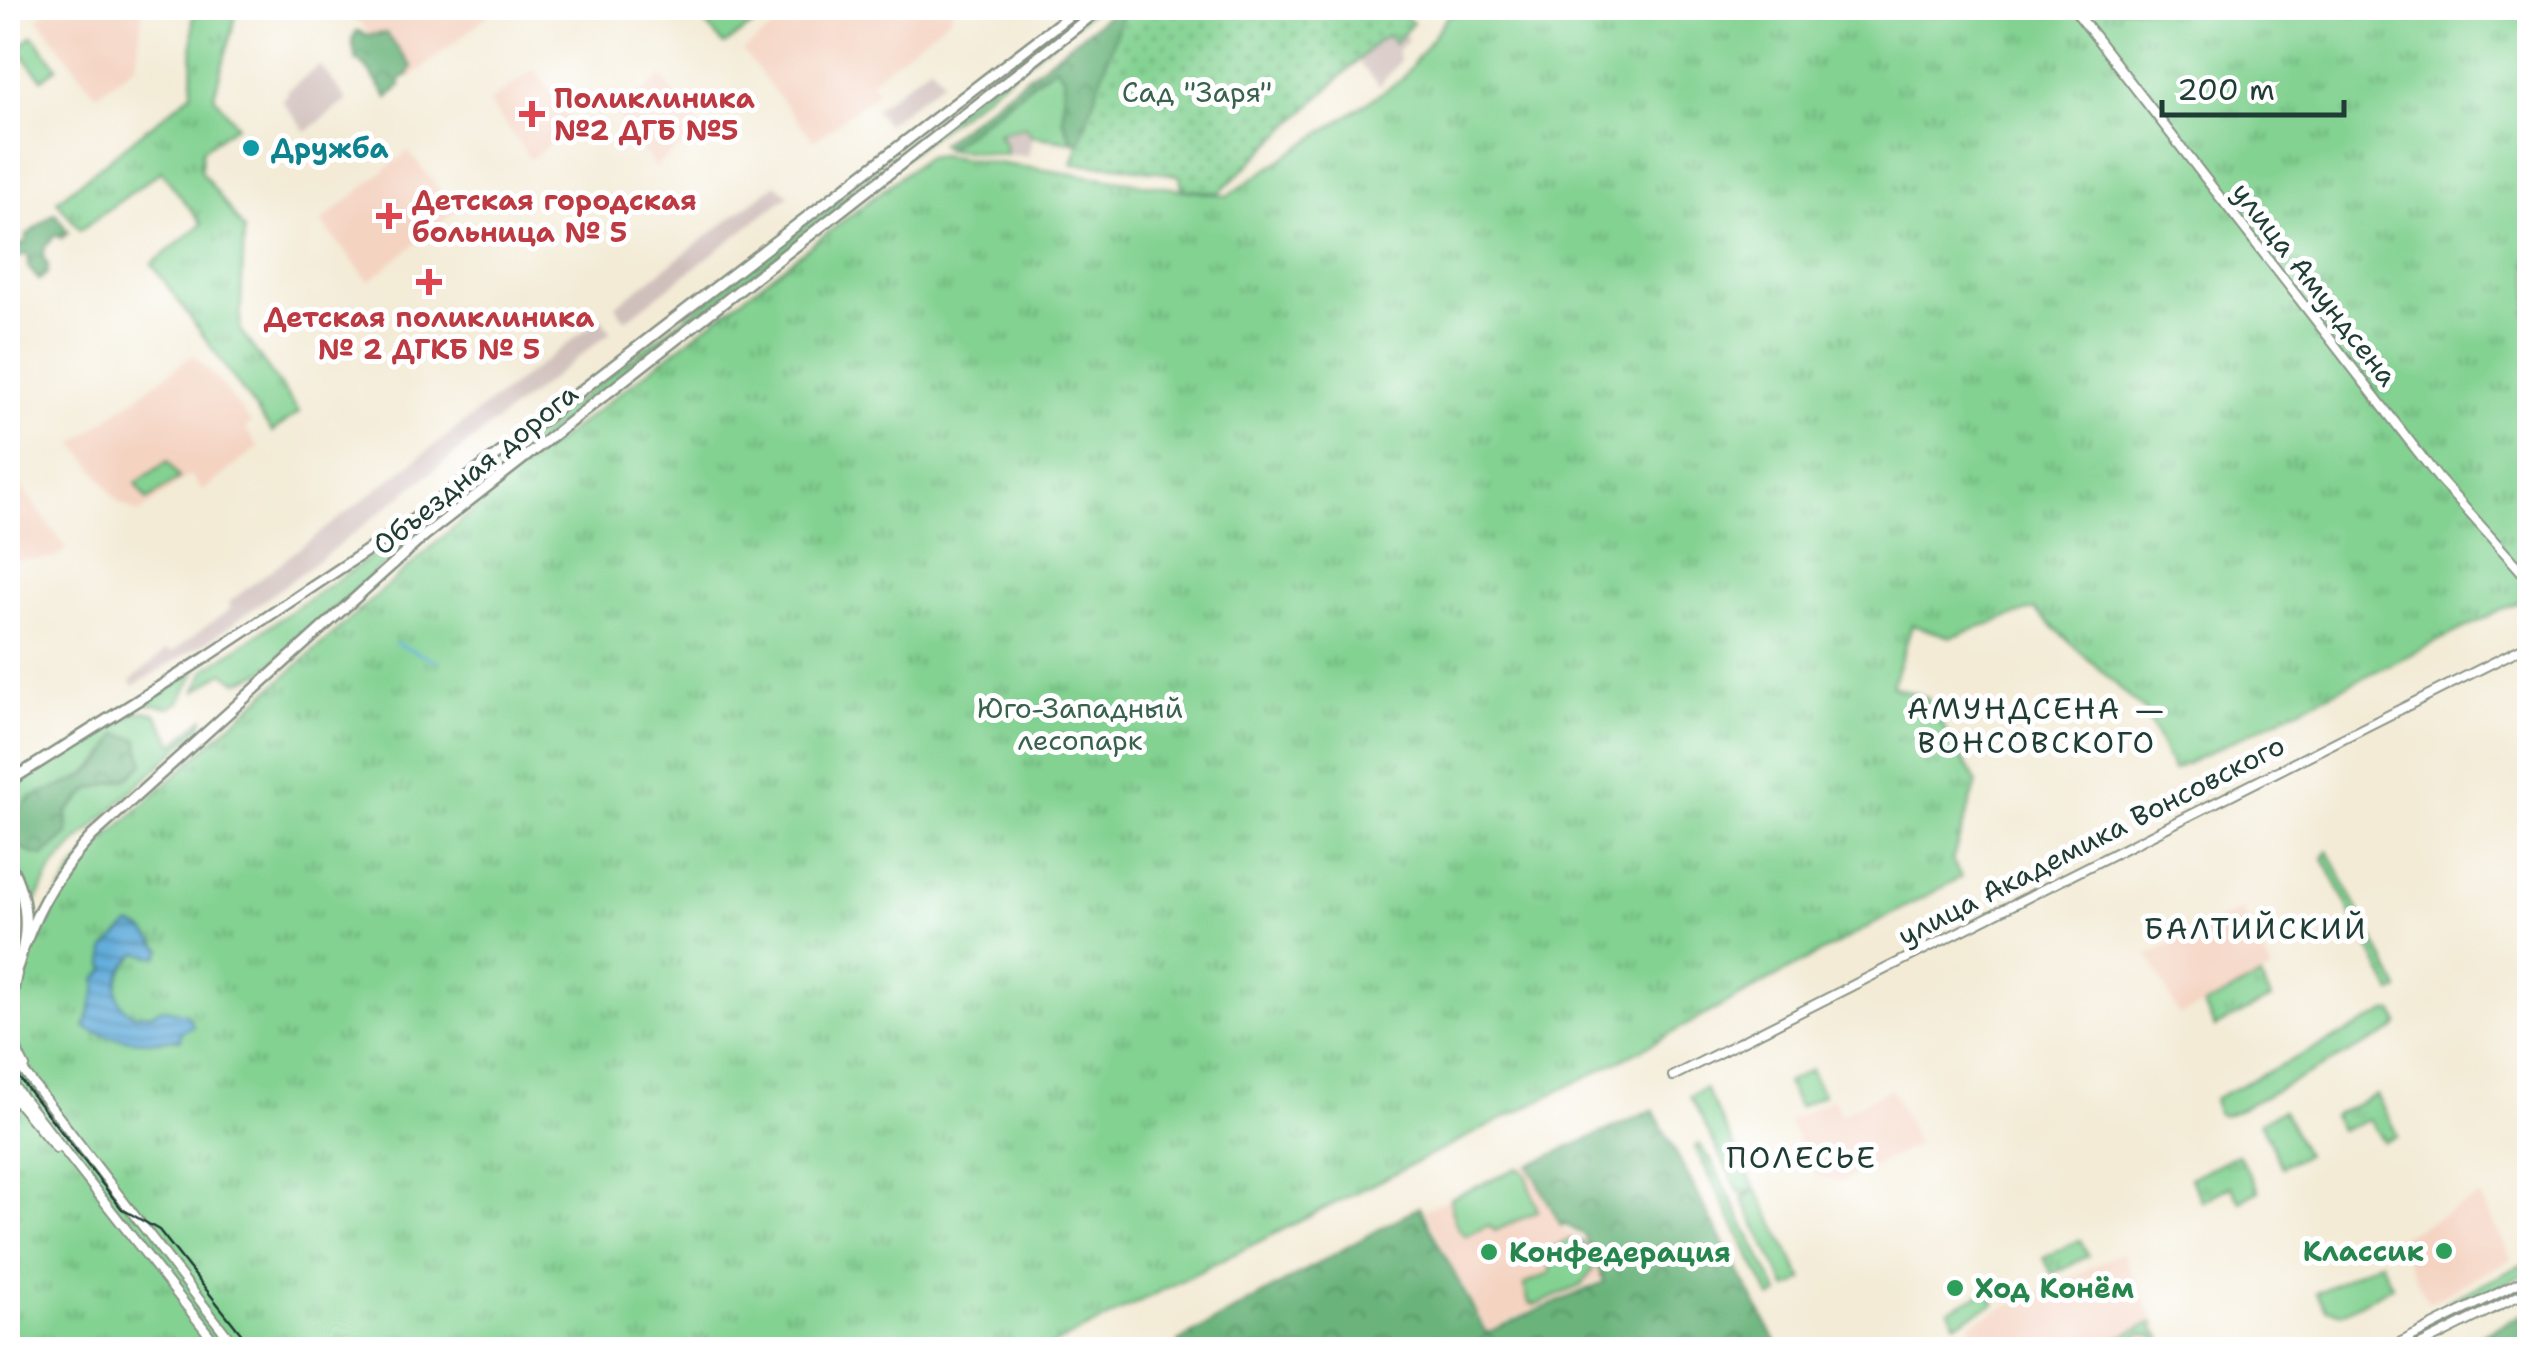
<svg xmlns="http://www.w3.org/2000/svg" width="2537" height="1357" font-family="'Shantell Sans',sans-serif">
<defs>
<pattern id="forest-crowns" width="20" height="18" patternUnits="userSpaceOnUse" patternTransform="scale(2.5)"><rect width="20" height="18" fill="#6ab47c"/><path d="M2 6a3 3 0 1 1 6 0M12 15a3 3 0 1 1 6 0" fill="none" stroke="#579466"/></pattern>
<pattern id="park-tufts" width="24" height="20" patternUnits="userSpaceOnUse" patternTransform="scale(2.5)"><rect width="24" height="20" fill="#83d292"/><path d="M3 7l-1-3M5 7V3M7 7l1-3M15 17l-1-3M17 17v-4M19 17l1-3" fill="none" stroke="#6bac78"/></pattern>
<pattern id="garden-dots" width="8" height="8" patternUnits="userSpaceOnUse" patternTransform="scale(2.5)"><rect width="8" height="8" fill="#83d292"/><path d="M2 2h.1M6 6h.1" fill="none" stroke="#6bac78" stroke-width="1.8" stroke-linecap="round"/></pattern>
<pattern id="water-rules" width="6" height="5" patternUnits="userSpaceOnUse" patternTransform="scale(2.5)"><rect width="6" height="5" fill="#63addb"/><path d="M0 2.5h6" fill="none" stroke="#518eb2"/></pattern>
</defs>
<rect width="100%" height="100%" fill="#fff"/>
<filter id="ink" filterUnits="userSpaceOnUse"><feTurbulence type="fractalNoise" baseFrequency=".01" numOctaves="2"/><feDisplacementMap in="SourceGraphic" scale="20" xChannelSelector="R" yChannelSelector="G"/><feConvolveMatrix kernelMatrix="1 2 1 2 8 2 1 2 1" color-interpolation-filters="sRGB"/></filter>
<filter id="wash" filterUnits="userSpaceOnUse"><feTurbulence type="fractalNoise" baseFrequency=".0048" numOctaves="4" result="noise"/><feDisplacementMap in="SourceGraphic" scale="40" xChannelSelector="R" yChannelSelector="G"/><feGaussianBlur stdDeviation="2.25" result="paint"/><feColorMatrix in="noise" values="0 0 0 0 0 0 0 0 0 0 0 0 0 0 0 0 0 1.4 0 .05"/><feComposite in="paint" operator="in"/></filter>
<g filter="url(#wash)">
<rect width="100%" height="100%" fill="#f3ebd6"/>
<path fill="#f4d3c1" d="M 52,8 L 143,8 L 136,65 L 96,95 L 38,18 Z
M 343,8 L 497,8 L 410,78 L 399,74 L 360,23 L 352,19 Z
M 799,8 L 953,8 L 951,17 L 870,81 L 878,92 L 814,141 L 743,51 Z
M 534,69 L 575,125 L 530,159 L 489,102 Z
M 662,77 L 703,130 L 655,167 L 615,113 Z
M 408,151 L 457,210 L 369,281 L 321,222 Z
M 193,355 L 218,380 L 251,423 L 245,428 L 258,447 L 203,491 L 190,475 L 139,513 L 118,502 L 75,443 Z
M 14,477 L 67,549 L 55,558 L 8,561 L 8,482 Z
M 2242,910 L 2272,971 L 2179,1016 L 2149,955 Z
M 1891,1088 L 1918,1145 L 1840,1182 L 1816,1176 L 1788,1121 L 1833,1098 L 1841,1114 Z
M 1527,1164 L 1559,1227 L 1585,1241 L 1601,1279 L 1487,1330 L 1424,1210 Z
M 2480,1197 L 2512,1259 L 2428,1303 L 2397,1238 Z
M 2122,1253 L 2168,1349 L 1981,1349 L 1969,1324 Z"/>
<path fill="#d0c0bc" d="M 1404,34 L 1409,39 L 1397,51 L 1400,61 L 1379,86 L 1358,61 L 1378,41 L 1389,35 L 1395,42 Z
M 320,65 L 347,100 L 306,132 L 281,100 L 288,94 L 287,91 Z
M 931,65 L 943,81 L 886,124 L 874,109 Z
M 1025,127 L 1033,132 L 1028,156 L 1006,155 L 1005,145 L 997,133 Z
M 776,184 L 789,195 L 626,320 L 615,306 Z
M 601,318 L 611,332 L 327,554 L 213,638 L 133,686 L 130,681 L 167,650 L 171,653 L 231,608 L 228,603 Z"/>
<path fill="#83d292" stroke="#518863" stroke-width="2.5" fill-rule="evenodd" d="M 1087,8 L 1097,8 L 416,536 L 410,529 Z
M 33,36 L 57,67 L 42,79 L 17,48 Z
M 1055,66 L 1064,77 L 1063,121 L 1073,142 L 1032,136 L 1025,127 L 998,133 L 1005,145 L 1006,155 L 946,149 Z
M 168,461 L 179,478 L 147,500 L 136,483 Z
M 406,533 L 410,534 L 411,541 L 263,672 L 238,682 L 223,672 L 195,692 L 206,669 L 214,664 Z
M 197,670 L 180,701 L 170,708 L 148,704 L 147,701 Z
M 144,711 L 156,714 L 174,745 L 203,719 L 200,728 L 74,845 L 53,868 L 34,905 L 31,905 L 22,871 L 8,849 L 8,790 L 135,713 ZM 118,734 L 127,779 L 90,789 L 67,812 L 31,798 C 77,781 93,779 118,734 Z
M 2328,851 L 2399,989 L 2392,993 L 2323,858 Z
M 2387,1012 L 2394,1012 L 2399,1023 L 2394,1030 L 2236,1111 L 2223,1116 L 2217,1113 L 2214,1099 Z
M 1705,1088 L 1755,1188 L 1745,1194 L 1739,1192 L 1690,1096 Z
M 1699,1144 L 1711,1160 L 1779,1294 L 1771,1298 L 1695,1147 Z
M 1518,1168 L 1526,1174 L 1538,1211 L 1495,1231 L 1489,1225 L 1466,1236 C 1455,1229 1450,1211 1451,1198 Z
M 1757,1190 L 1803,1280 L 1787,1288 L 1742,1198 Z
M 1571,1239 L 1583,1243 L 1593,1269 L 1582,1285 L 1536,1305 L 1529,1303 L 1524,1285 L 1551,1272 L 1548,1251 Z
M 2381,1261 L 2392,1286 L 2343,1313 L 2326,1309 L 2317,1293 Z
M 2524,1264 L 2525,1274 L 2454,1308 L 2449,1307 L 2447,1302 Z
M 2153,1322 L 2155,1327 L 2152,1329 L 2160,1335 L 2164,1349 L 2159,1349 L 2154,1336 L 2142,1333 L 2138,1335 L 2144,1349 L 2094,1349 Z"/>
<path fill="url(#forest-crowns)" stroke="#447858" stroke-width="2.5" d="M 1117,8 L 1133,8 L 1122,16 L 1079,144 L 1073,142 L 1063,121 L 1064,77 L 1055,66 L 946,149 L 940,144 Z
M 357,31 L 367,35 L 386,33 L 412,67 L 408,75 L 400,79 L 400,86 L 388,98 L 366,67 L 356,60 L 352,39 Z
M 55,213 L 68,232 L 62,238 L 55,235 L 45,247 L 43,256 L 48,265 L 47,273 L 39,280 L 28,267 L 28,256 L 24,254 L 8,265 L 8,250 L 17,243 L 24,245 L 27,235 Z
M 118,734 L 137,739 L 144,763 L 127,779 L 90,789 L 67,812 L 68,834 L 43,856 C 18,851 15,844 10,820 L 31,797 L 80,779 L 102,763 Z
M 1653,1110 L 1780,1349 L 1181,1349 L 1178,1342 L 1419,1207 L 1486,1333 L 1604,1282 L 1584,1235 L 1564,1224 L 1561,1226 L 1529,1165 Z
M 2529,1311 L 2529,1349 L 2454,1349 Z"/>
<path fill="url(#park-tufts)" stroke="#518863" stroke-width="2.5" d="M 193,8 L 238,8 L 214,96 L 237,125 L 202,150 L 201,171 L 244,230 L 240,330 L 299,412 L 272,432 L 152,264 L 202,224 L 161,171 L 80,230 L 57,201 L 192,93 Z
M 692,8 L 777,8 L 724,45 Z
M 1454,8 L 2529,8 L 2530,596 L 2173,770 L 2145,711 L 2034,609 L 1951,637 L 1912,625 L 1892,686 L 1927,698 L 1977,783 L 1952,860 L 1961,877 L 1642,1049 L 1045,1349 L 8,1350 L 8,1002 L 21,988 L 39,928 L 75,867 L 230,725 L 512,476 L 926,157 L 940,155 L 1227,196 L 1402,79 Z
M 2261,977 L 2271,999 L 2215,1027 L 2204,1006 Z
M 1810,1070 L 1823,1095 L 1799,1107 L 1786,1083 Z
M 2376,1095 L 2398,1136 L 2384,1142 L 2368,1119 L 2340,1130 L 2333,1116 Z
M 2283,1110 L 2305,1155 L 2282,1167 L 2260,1122 Z
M 2238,1154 L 2259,1191 L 2240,1201 L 2231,1186 L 2202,1201 L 2190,1178 Z
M 2080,1240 L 2088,1256 L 2052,1274 L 2044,1258 Z
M 1989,1290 L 1995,1304 L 1956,1323 L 1949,1310 Z"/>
<path fill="url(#garden-dots)" stroke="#518863" stroke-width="2.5" d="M 1133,8 L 1394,8 L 1413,23 L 1395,43 L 1389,35 L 1378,41 L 1219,193 L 1182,189 L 1180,176 L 1177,175 L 1117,166 L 1072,164 L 1122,16 Z"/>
<path fill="url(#water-rules)" stroke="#417588" stroke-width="2.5" d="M 130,924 L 144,930 L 162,950 L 158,957 L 138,953 C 117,970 106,998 133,1015 L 152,1014 L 161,1008 L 187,1014 L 193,1026 L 181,1032 L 180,1040 C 169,1038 160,1042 149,1041 C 128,1040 102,1038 85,1027 L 97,988 L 96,979 L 107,969 L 104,966 L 105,949 Z"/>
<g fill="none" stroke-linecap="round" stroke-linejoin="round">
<path stroke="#63addb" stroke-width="2.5" d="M 395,643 L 436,661"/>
</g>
</g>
<g filter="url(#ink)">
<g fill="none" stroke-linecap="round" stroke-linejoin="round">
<defs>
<path id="tertiary" d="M 1673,1076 L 2530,644
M 2385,1350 L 2530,1277
M 2410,1350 L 2530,1290"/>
<path id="secondary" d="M 2073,8 L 2439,479 L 2530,581
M 17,974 C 10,1006 8,1038 25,1067
M 8,1051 L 238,1350
M 8,1079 L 221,1350
M 8,1091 L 56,1148"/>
<path id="primary" d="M 8,782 L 205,658 L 410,522 L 1079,8
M 8,861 C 32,903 30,946 8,988
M 25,944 C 41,901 61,869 92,836 L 424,536 L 1101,8"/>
</defs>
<use href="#tertiary" stroke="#899485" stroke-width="12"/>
<use href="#secondary" stroke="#899485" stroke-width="12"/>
<use href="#primary" stroke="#899485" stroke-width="14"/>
<use href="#tertiary" stroke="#fff" stroke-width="8"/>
<use href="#secondary" stroke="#fff" stroke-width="8"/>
<use href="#primary" stroke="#fff" stroke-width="9"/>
<path stroke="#1f3d34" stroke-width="2.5" d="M 8,1064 L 122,1209 L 159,1230 L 254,1350"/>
</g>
</g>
<g fill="#e0444e" stroke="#fff" stroke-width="4">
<path d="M527 99h10v10h10v10h-10v10h-10v-10h-10v-10h10z"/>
<path d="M384 201h10v10h10v10h-10v10h-10v-10h-10v-10h10z"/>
<path d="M424 267h10v10h10v10h-10v10h-10v-10h-10v-10h10z"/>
</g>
<circle fill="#0f9aa8" stroke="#fff" stroke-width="4" cx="251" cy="148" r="10"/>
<g fill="#2e9e5b" stroke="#fff" stroke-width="4">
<circle cx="2444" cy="1251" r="10"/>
<circle cx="1489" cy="1252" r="10"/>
<circle cx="1955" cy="1288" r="10"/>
</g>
<g text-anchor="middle" stroke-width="10" stroke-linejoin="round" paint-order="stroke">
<g font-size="28" fill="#38624c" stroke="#fff">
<text x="1197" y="102">Сад "Заря"</text>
<text x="1080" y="718">Юго-Западный<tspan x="1080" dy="32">лесопарк</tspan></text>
</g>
<g font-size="28" font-weight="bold" fill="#be3a42" stroke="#fff" text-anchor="start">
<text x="554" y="108">Поликлиника<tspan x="554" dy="32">№2 ДГБ №5</tspan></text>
<text x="412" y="210">Детская городская<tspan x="412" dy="32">больница № 5</tspan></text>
<text x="429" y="327" text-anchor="middle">Детская поликлиника<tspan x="429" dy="32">№ 2 ДГКБ № 5</tspan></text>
</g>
<g font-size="28" font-weight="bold" fill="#0d838f" stroke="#fff" text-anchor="start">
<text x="271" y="158">Дружба</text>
</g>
<g font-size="28" fill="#1f3d34" stroke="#fff">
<text transform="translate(2315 284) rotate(52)" y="10">улица Амундсена</text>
<text transform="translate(475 469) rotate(-39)" y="10">Объездная дорога</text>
<text transform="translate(2091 840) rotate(-27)" y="10">улица Академика Вонсовского</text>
</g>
<g font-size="28" font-weight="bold" fill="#27864d" stroke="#fff" text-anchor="start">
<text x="2424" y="1261" text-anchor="end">Классик</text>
<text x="1509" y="1262">Конфедерация</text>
<text x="1975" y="1298">Ход Конём</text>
</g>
<g font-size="30" letter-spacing="2.5" fill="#1f3d34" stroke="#fff">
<text x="2037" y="719">АМУНДСЕНА —<tspan x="2037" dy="34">ВОНСОВСКОГО</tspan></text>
<text x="2256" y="939">БАЛТИЙСКИЙ</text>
<text x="1802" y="1168">ПОЛЕСЬЕ</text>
</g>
</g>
<rect width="2537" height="1357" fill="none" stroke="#fff" stroke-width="40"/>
<path d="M2162 100v15h182v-15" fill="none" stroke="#1f3d34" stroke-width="5"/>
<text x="2177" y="100" font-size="30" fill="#1f3d34" stroke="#ffffff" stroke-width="8" paint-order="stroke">200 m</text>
</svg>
